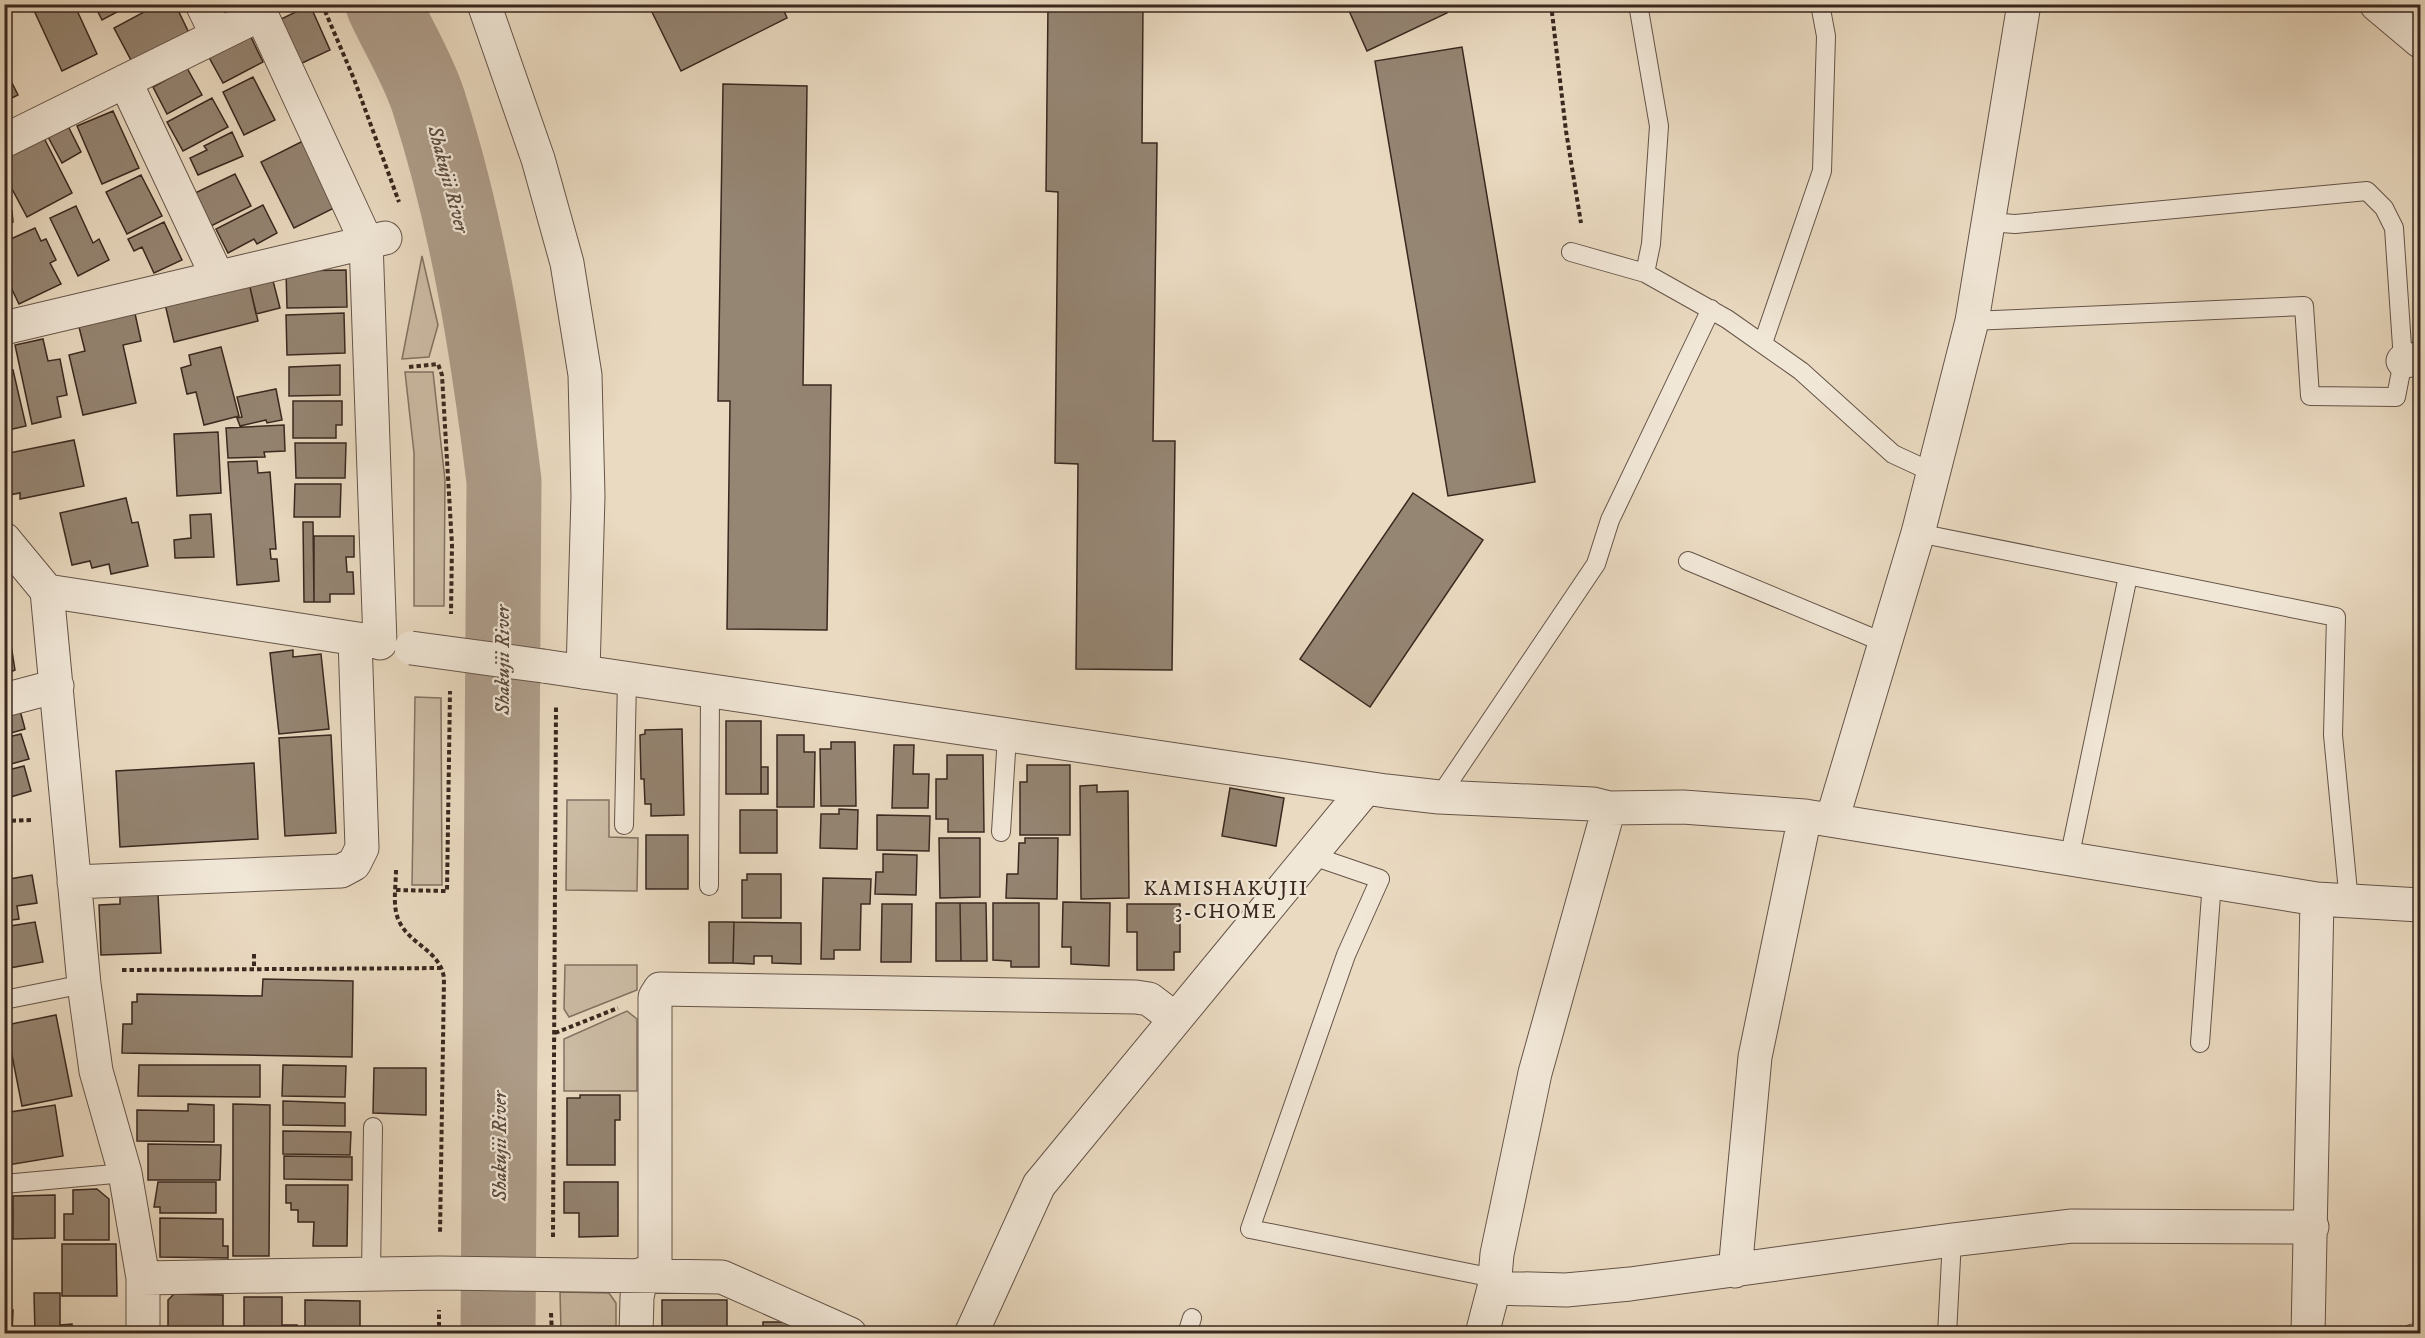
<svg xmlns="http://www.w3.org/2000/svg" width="2425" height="1338" font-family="'IM FELL DW Pica',serif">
<rect width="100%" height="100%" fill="#eadac1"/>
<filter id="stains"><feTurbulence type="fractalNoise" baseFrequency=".00333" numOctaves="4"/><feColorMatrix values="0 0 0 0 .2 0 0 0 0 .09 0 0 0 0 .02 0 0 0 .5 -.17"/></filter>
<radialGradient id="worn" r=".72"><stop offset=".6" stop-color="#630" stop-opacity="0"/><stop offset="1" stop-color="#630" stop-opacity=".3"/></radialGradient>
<path fill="#ccbca5" stroke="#827262" stroke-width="1.5" d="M 422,256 L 438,325 L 429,357 L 402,359 Z
M 405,372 L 433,372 L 445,480 L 444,606 L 414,606 L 414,453 Z
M 415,697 L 441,698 L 442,885 L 412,885 Z
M 567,800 L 609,800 L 609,837 L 638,838 L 637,891 L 566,890 Z
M 565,965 L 637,965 L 637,990 L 569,1017 L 564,1009 Z
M 627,1011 L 637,1019 L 637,1091 L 564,1091 L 564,1039 Z
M 560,1292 L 609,1293 L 616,1303 L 616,1333 L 561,1333 Z"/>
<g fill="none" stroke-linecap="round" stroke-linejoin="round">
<path stroke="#ae9d8a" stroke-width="75" d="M 383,4 C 397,35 417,67 428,100 C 468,224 488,351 504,481 L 498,1334"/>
</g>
<path fill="#958573" stroke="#39281f" stroke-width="1.5" d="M 31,4 L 74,4 L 97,54 L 62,71 Z
M 94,4 L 116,4 L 119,11 L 102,20 Z
M 159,4 L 175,4 L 189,33 L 132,62 L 114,28 Z
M 648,4 L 781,4 L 787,18 L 681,71 Z
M 1048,4 L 1143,4 L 1142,143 L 1157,143 L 1153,441 L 1175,441 L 1172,670 L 1076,669 L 1078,464 L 1055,463 L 1058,192 L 1046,191 Z
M 1346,4 L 1443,4 L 1447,13 L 1367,51 Z
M 310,5 L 330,50 L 298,65 L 277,21 Z
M 247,29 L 263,62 L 223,83 L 205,50 Z
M 1462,47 L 1535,482 L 1448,496 L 1375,61 Z
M 4,67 L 18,95 L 4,102 Z
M 187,68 L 202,95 L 167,114 L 153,87 Z
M 253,77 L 275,120 L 244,135 L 223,92 Z
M 723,84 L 807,86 L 803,385 L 831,385 L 827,630 L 727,629 L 730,401 L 718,401 Z
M 212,98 L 228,127 L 183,151 L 167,122 Z
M 113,111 L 139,168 L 102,184 L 77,126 Z
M 67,124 L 81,152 L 62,163 L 47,135 Z
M 232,132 L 243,156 L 198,175 L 190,158 L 207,150 L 204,146 Z
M 43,136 L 72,193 L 27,217 L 4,174 L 4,157 Z
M 303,141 L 336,207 L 294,228 L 261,162 Z
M 235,174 L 251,206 L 211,226 L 195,193 Z
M 141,175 L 162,216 L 127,234 L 106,192 Z
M 4,196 L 12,211 L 13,222 L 4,226 Z
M 263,205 L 277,233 L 257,244 L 254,239 L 228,253 L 216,229 Z
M 76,206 L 93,243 L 99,239 L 109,260 L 78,276 L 50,218 Z
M 164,222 L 182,260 L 154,273 L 142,247 L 134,251 L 128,239 Z
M 35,228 L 41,241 L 46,239 L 56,260 L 50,263 L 61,284 L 19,304 L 4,273 L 4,242 Z
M 346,270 L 347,307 L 287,308 L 286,271 Z
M 272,277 L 280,308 L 256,314 L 249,283 Z
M 249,283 L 258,321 L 174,342 L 165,304 Z
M 134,309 L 141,341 L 123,345 L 136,403 L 83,415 L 69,355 L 85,351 L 78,323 Z
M 344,313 L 345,353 L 287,355 L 286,315 Z
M 43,339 L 48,361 L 60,359 L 67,395 L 57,397 L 61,417 L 32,424 L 15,345 Z
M 221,347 L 239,416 L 204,425 L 196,392 L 187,394 L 181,368 L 191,365 L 189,355 Z
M 340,365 L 340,395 L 289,396 L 289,367 Z
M 13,370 L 26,426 L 4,431 L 4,372 Z
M 276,389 L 282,420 L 267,423 L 266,420 L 240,426 L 237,418 L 242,417 L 237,397 Z
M 293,401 L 342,401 L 342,425 L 336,425 L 336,438 L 293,438 Z
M 284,425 L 285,451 L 264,452 L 265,457 L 228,458 L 226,428 Z
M 218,432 L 221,493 L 177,496 L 174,434 Z
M 74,440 L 84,486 L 20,499 L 20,493 L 4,496 L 4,454 Z
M 295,443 L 346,443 L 345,478 L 296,478 Z
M 257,461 L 258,473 L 270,472 L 276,549 L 270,549 L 271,559 L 277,559 L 279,581 L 237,585 L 228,462 Z
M 295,484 L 341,484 L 340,517 L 294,517 Z
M 1413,493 L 1483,540 L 1370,707 L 1300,659 Z
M 126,498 L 132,523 L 138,522 L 148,566 L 111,574 L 109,564 L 92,568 L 90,561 L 72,565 L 60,513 Z
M 211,514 L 214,557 L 175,558 L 174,540 L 191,538 L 190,515 Z
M 303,522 L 313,522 L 314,602 L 304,602 Z
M 314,536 L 354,536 L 354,557 L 346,557 L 347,572 L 353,572 L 354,594 L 330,594 L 330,602 L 314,602 Z
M 4,600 L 15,670 L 8,673 L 10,678 L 4,679 Z
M 293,650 L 293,657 L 321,654 L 329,729 L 279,734 L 270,653 Z
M 18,703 L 25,729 L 4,735 L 4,707 Z
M 726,721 L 761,721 L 761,794 L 726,794 Z
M 682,729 L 684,815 L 651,816 L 651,804 L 645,804 L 644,779 L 641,779 L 640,735 L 645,734 L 645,730 Z
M 21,734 L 29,759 L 4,766 L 4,738 Z
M 331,735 L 336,833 L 285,836 L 279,738 Z
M 777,735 L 804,735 L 804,752 L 815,752 L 814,807 L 777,807 Z
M 831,742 L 855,742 L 856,806 L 821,806 L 820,749 L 831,749 Z
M 894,745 L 914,745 L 913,774 L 929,774 L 928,808 L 892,808 Z
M 947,755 L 983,755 L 984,832 L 948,832 L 948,819 L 936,819 L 936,779 L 947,779 Z
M 254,763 L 258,839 L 120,847 L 116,771 Z
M 1027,765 L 1070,765 L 1070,835 L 1020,835 L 1020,782 L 1027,782 Z
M 24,766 L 31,791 L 4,799 L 4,771 Z
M 761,767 L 768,767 L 768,794 L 761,794 Z
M 1097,785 L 1097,792 L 1128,791 L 1129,898 L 1081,899 L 1080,786 Z
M 1230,788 L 1284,798 L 1276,846 L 1222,836 Z
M 839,809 L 858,810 L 857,849 L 820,848 L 821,814 L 839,814 Z
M 740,810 L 777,810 L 777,853 L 740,853 Z
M 877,815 L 930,816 L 929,851 L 877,850 Z
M 646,835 L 688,835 L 688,889 L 646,889 Z
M 939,838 L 980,838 L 980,897 L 940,898 Z
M 1025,838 L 1058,838 L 1057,899 L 1006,898 L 1007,874 L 1018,874 L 1019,843 L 1025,843 Z
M 883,854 L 917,855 L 916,895 L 875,894 L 876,872 L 883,872 Z
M 747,874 L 781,874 L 781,918 L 742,918 L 742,880 L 747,880 Z
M 32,875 L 37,903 L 17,906 L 19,919 L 4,921 L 4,880 Z
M 823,878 L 871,879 L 870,904 L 861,904 L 860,950 L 834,950 L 834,959 L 821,959 Z
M 158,894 L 161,953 L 101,955 L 99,905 L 120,904 L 120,895 Z
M 1063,902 L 1110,903 L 1109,966 L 1071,964 L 1071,947 L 1062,947 Z
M 936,903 L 960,903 L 961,961 L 936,961 Z
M 960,903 L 986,903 L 987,961 L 961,961 Z
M 993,903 L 1039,903 L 1039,967 L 1011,967 L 1011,961 L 993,960 Z
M 882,904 L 912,904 L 911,962 L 881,962 Z
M 1127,904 L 1180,904 L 1180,952 L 1174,952 L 1174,970 L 1137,970 L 1137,932 L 1127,932 Z
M 35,922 L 43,962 L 4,969 L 4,927 Z
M 709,922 L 734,922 L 733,963 L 709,963 Z
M 734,922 L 801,923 L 801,964 L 772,963 L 772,956 L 754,956 L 754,964 L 733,963 Z
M 263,979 L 353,981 L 352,1057 L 122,1053 L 123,1024 L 132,1024 L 132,1002 L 137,1002 L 137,994 L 262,996 Z
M 56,1015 L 72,1096 L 22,1106 L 6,1025 Z
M 139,1065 L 260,1065 L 260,1097 L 138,1096 Z
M 283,1065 L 346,1066 L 345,1097 L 282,1096 Z
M 374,1068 L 426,1068 L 426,1115 L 373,1113 Z
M 580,1095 L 620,1095 L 620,1120 L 615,1120 L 615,1165 L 567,1165 L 567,1098 L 580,1098 Z
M 283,1101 L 345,1103 L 345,1126 L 283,1125 Z
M 188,1104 L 214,1105 L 214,1142 L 137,1141 L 137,1110 L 188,1111 Z
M 233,1104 L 270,1105 L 269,1256 L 233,1256 Z
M 55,1105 L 63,1156 L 8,1165 L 4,1113 Z
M 283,1131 L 351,1132 L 350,1155 L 283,1154 Z
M 148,1144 L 221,1145 L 220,1180 L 148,1180 Z
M 284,1156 L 352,1157 L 352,1180 L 284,1179 Z
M 158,1182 L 216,1182 L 216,1213 L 160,1213 L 160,1207 L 154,1207 Z
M 564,1182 L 618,1182 L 618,1236 L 579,1237 L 579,1213 L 564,1213 Z
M 286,1185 L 348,1185 L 347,1246 L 313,1246 L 314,1222 L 298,1222 L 298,1210 L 291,1210 L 291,1203 L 286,1203 Z
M 97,1189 L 109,1199 L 109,1240 L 64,1240 L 64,1214 L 73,1214 L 73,1190 Z
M 55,1195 L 55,1238 L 13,1239 L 13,1196 Z
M 160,1218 L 223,1219 L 223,1246 L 228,1246 L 228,1258 L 160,1257 Z
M 62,1244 L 116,1244 L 117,1296 L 62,1296 Z
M 34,1293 L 60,1293 L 60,1325 L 72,1324 L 72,1331 L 109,1330 L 109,1334 L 35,1334 Z
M 174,1294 L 223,1295 L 223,1329 L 168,1329 L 168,1300 Z
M 244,1297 L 282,1297 L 282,1325 L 297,1325 L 297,1334 L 244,1334 Z
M 305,1300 L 360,1301 L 360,1334 L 305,1334 Z
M 662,1300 L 727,1300 L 727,1334 L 653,1334 L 662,1333 Z
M 4,1310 L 13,1310 L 12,1334 L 4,1334 Z
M 763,1322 L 790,1322 L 789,1334 L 763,1334 Z"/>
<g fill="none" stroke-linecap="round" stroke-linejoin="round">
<defs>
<path id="service" d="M 1638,4 L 1659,126 L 1651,244 L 1645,273
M 1571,252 L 1645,273 L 1727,319 L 1801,371 L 1893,454 L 1934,473
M 1972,321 L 2304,306 L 2310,396 L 2396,397 L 2403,361 L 2394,228 L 2384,208 L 2367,191 L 2015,224 L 1988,222
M 1763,343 L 1822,171 L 1826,36 L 1820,4
M 1918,533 L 2336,617 L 2333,735 L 2349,902
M 1688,561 L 1885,643
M 1439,797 L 1596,564 L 1610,520 L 1711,309
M 624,825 L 627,679
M 1001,832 L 1007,736
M 1310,855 L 1380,879 L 1346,955 L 1250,1229 L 1494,1278
M 2069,859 L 2128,576
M 709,886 L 710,691
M 4,1000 L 84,984
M 2200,1043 L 2212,882
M 4,1184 L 125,1173
M 371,1274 L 373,1127
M 1187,1334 L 1192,1318
M 1947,1334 L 1952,1240
M 2411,1334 L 2420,1332"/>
<path id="minor" d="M 202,4 L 217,35
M 2376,4 L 2420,41
M 125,81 L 217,276
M 4,141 L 261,14 L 366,241 L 380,643
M 4,328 L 385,238
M 2403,361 L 2420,359
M 4,539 L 47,591 L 84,984 L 96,1071 L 125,1173 L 143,1278 L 143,1334
M 47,591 L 377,642
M 543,666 L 1386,791 L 1439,797 L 1593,804 L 1609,808 L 1683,807 L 1805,816 L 2317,899 L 2420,905
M 4,700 L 57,686
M 1832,820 L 1918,533 L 1972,321 L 2024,4
M 74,882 L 341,871 L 354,864 L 362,848 L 355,639
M 1735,1271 L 1755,1057 L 1805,816
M 655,1275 L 655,997 L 660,989 L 1136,997 L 1149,999 L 1174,1018
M 143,1278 L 439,1273 L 722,1277 L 850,1334
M 1494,1288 L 1566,1290 L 1630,1284 L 1952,1240 L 2072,1226 L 2312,1227
M 636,1334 L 637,1297 L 642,1274
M 971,1334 L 1039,1185 L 1366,788
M 1482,1334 L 1494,1288 L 1497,1254 L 1535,1073 L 1609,808
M 2308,1334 L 2317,899"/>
<path id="tertiary" d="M 484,4 L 538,159 L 567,263 L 585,375 L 588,496 L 583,672"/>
</defs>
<use href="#service" stroke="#655448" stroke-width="20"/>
<use href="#minor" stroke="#655448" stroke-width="35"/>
<use href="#tertiary" stroke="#655448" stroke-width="35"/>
<path stroke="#39281f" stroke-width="4" stroke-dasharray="4.5 3" stroke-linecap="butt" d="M 322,4 L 354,79 L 399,202
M 1551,4 L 1566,131 L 1581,223
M 409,367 L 438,364 L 442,375 L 452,545 L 451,614
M 4,821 L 31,820
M 396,870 C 396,886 392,907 399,921 C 410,945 440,950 444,978 L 440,1234
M 396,890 L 447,891 L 450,691
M 254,954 L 254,969
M 122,970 L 443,968
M 555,1033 L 618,1008
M 553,1237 L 556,707
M 551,1313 L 552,1334
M 439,1334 L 439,1310"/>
<use href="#service" stroke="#f1e7d7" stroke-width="18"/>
<use href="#minor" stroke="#f1e7d7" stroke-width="33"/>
<use href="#tertiary" stroke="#f1e7d7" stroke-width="33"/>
<defs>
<path id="minor-bridge" d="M 411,648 L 543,666"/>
</defs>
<use href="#minor-bridge" stroke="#655448" stroke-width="35" stroke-linecap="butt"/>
<use href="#minor-bridge" stroke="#f1e7d7" stroke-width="33"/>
</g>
<g text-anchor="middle" stroke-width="4.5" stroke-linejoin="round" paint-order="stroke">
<g font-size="20" font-style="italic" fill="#5c4b3f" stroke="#f1e7d7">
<text transform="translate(449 179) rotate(75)" y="7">Shakujii River</text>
<text transform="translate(502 660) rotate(-90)" y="7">Shakujii River</text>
<text transform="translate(499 1146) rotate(-90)" y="7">Shakujii River</text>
</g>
<g font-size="20" letter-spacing="1.5" fill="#39281f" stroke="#f1e7d7">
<text x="1226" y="895">KAMISHAKUJII<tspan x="1226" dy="23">3-CHOME</tspan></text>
</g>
</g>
<rect width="2425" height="1338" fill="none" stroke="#eadac1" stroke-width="24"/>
<rect x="6" y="6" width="2413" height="1326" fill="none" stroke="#39281f" stroke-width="3"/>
<rect x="12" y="12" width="2401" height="1314" fill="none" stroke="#39281f" stroke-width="1.5"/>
<rect width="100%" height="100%" filter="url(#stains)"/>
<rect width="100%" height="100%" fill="url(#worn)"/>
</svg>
